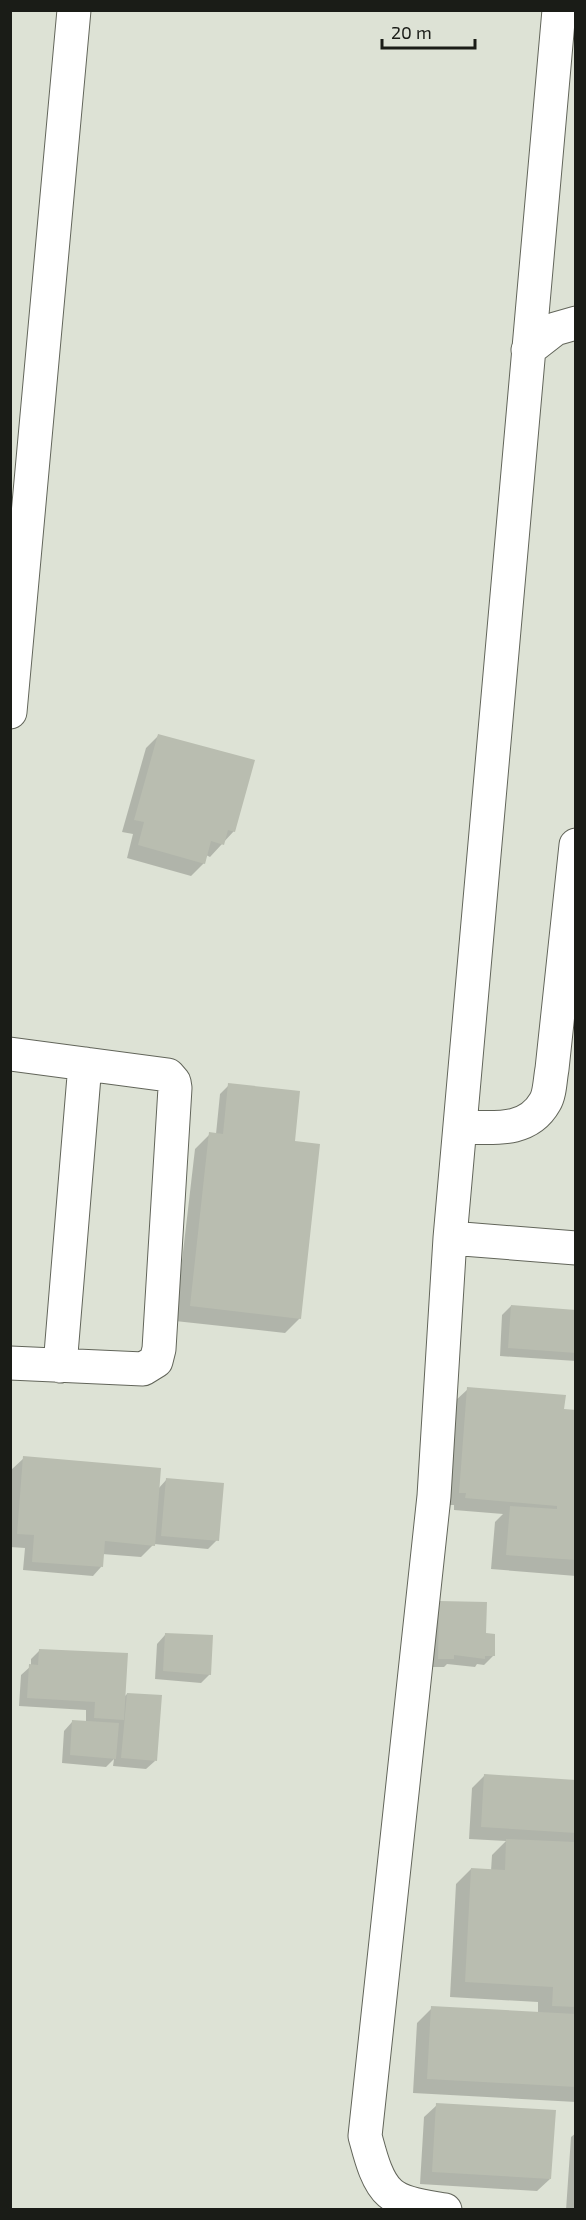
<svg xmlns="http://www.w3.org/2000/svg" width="586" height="2220" font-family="'Exo 2',sans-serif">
<rect width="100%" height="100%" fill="#dde2d5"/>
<path fill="#0003" d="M 158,736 L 234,831 L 210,857 L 206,855 L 204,863 L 191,876 L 127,858 L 133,834 L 122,832 L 146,748 Z
M 229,1085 L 293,1143 L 300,1318 L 285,1333 L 175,1321 L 195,1149 L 210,1134 L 216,1134 L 220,1094 Z
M 511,1306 L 576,1311 L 576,1361 L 500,1356 L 502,1315 Z
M 468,1389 L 563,1413 L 576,1411 L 576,1576 L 491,1569 L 495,1522 L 503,1514 L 454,1510 L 454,1505 L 447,1505 L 455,1401 Z
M 24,1458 L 158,1489 L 167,1479 L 217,1540 L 208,1549 L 154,1544 L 141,1557 L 102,1554 L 101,1567 L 93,1576 L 23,1570 L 25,1548 L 10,1547 L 10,1482 L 11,1470 Z
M 440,1602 L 485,1635 L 493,1656 L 484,1665 L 477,1664 L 475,1667 L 447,1664 L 444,1667 L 430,1667 L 431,1611 Z
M 165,1635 L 210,1674 L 201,1683 L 155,1679 L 157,1644 Z
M 40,1650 L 123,1698 L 127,1694 L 155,1761 L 146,1769 L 113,1766 L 114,1759 L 106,1767 L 62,1763 L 64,1731 L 72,1722 L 86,1723 L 86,1710 L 19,1706 L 21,1675 L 31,1666 L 31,1659 Z
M 485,1775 L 576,1781 L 576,2102 L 413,2093 L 417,2023 L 432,2008 L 538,2013 L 538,2002 L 450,1997 L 456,1884 L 471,1869 L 491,1871 L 492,1855 L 506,1841 L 469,1839 L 472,1788 Z
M 437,2105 L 550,2179 L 537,2191 L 420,2184 L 424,2117 Z
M 576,2133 L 576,2210 L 566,2210 L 571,2137 Z"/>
<path fill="#b9bdb0" d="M 158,734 L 255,760 L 235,832 L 228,830 L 224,845 L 211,841 L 205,864 L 138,845 L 144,822 L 134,820 Z
M 228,1083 L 300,1091 L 295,1141 L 320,1144 L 301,1319 L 190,1306 L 209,1132 L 223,1134 Z
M 511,1305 L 576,1310 L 576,1353 L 508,1348 Z
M 467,1387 L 566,1395 L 564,1409 L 576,1410 L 576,1560 L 506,1555 L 510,1506 L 557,1509 L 557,1506 L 465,1498 L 466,1493 L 459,1493 Z
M 23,1456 L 161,1468 L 155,1546 L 105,1541 L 103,1567 L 32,1562 L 34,1535 L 17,1534 Z
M 166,1478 L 224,1483 L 219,1541 L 161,1536 Z
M 439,1601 L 487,1602 L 486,1633 L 495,1634 L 495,1656 L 485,1656 L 485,1659 L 454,1655 L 454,1659 L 438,1659 Z
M 165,1633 L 213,1635 L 211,1675 L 163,1671 Z
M 39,1649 L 128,1653 L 124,1720 L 94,1718 L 95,1702 L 27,1698 L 29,1664 L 38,1665 Z
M 127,1693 L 162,1695 L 157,1761 L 121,1758 Z
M 72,1720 L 119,1723 L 116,1759 L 70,1755 Z
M 484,1774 L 576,1780 L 576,1833 L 481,1827 Z
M 506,1839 L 576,1842 L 576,2007 L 552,2006 L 553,1987 L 465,1982 L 471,1868 L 505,1870 Z
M 431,2006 L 576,2014 L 576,2087 L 427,2079 Z
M 436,2103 L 556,2110 L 551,2179 L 432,2172 Z"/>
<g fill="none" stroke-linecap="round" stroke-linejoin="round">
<defs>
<path id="minor" d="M 528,350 L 555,329 L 576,323
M 10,712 L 74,10
M 10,1054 L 168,1075 L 174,1082 L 175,1088 L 159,1349 L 156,1361 L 143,1369 L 10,1363
M 460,1127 C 491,1127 527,1134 545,1102 C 550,1094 550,1079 552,1069 L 576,845
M 450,1238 L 576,1248
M 60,1366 L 85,1064
M 445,2210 C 429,2207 403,2205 390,2193 C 376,2181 370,2154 365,2136 L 434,1496 L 450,1238 L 559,10"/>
</defs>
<use href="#minor" stroke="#62655a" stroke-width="35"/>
<use href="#minor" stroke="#fff" stroke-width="33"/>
</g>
<rect width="586" height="2220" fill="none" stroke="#1a1c17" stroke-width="24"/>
<path d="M382 39v9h93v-9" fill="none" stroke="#1a1c17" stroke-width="3"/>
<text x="391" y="39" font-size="18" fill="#1a1c17" stroke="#dde2d5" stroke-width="4.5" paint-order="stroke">20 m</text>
</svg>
